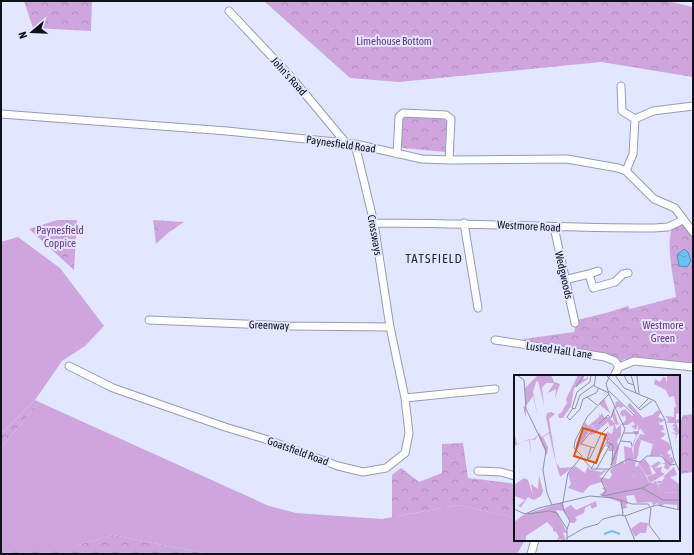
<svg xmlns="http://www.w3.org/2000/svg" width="694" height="555" font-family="'Asap Condensed',sans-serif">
<defs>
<pattern id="forest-crowns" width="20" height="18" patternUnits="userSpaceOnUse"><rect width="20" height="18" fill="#cfa5dd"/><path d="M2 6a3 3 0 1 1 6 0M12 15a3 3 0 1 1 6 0" fill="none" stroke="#b18dbd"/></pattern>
<pattern id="water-ripples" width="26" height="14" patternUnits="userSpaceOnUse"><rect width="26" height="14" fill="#68c3f4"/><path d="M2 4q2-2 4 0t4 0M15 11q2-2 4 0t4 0" fill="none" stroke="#59a6d1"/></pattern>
</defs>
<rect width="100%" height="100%" fill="#e2e7ff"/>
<path fill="#cfa5dd" d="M 18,237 L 60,268 L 104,326 L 85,346 L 62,361 L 35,400 L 1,434 L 1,242 Z
M 39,402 L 269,506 L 296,513 L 382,519 L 458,505 L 515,518 L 515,540 L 525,540 L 517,554 L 208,554 L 113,535 L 75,546 L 1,546 L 1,448 Z"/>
<path fill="url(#forest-crowns)" d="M 24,1 L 92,1 L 91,31 L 33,28 Z
M 264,1 L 667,1 L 693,7 L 693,77 L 601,62 L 399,82 L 350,78 Z
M 405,116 L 444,119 L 447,122 L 445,152 L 403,148 L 401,145 L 403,119 Z
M 57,220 L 77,220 L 74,270 L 29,229 Z
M 153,220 L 184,222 L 169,232 L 156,244 Z
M 681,224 L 693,233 L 693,363 L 625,359 L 616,363 L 605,357 L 524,344 L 524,339 L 574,332 L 577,320 L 606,313 L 628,306 L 630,309 L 676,297 C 674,280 664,239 674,225 Z
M 35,400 L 39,402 L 1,448 L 1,434 Z
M 693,414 L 693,472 L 679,474 L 679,427 L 683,415 Z
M 463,443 L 468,478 L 511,483 L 515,486 L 515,518 L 458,505 L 392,517 L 392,475 L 401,468 L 419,482 L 442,473 L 442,444 Z
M 113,535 L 208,554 L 1,554 L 1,546 L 75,546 Z"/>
<path fill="url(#water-ripples)" stroke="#4d8db3" d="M 684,249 L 688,252 L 691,261 L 687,267 L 679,266 L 677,255 Z"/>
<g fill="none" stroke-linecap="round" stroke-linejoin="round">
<defs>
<path id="street" d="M 229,11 L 291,77 L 346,143
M 621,86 L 622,111 L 635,119 L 653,111 L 693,106
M 1,114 L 227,131 L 355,144 L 422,159 L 449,160 L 567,159 L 618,168 L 626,171 L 654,199 L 675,208 L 693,232
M 397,154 L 399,117 L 403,113 L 446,115 L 451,119 L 449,160
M 626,171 L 633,154 L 635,119
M 374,223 C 467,223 560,228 654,228 L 668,227 L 683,220
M 464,223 L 478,308
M 554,227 L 575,323
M 589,274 L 598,271
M 564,280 L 589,274 L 593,288 L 615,282 L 623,274 L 628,273
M 149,320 L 290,326 L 390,327
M 495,340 L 605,357 L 615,361 L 619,367
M 69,366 L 113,388 L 225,427 L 265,439 L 338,466 L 363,472 L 386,468 L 405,453 L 409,433 L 405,398 L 390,327 L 374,223 L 355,144
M 614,376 L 619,367 L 634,361 L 693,367
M 405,398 L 495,389
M 478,471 L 501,472 L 515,476
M 531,554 L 535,540"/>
</defs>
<use href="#street" stroke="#959bb7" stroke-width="9"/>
<use href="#street" stroke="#fff" stroke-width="7"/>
</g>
<g text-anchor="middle" stroke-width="4" stroke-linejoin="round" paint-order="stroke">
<g font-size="11" fill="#703182" stroke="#e2e7ff">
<text x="394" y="45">Limehouse Bottom</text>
<text x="60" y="234">Paynesfield<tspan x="60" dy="13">Coppice</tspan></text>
<text x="663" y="329">Westmore<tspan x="663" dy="13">Green</tspan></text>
</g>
<g font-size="11" fill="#0e101a" stroke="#e2e7ff">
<text transform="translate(289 76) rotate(48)" y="4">John's Road</text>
<text transform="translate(341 144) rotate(8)" y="4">Paynesfield Road</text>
<text transform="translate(529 226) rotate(3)" y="4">Westmore Road</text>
<text transform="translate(375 235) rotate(80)" y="4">Crossways</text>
<text transform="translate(564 275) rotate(77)" y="4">Wedgwoods</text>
<text transform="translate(269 325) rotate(2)" y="4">Greenway</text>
<text transform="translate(559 350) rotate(8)" y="4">Lusted Hall Lane</text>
<text transform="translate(298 451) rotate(20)" y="4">Goatsfield Road</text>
</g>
<g font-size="13" letter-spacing="1" fill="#25283f" stroke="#e2e7ff">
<text x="434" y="263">TATSFIELD</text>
</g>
</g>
<g transform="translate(514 375)">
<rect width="166" height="166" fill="#e2e7ff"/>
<path d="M 153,0 L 166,0 L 166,38 L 163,38 L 160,21 L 155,22 L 152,15 L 140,9 L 141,4 L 146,7 L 149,2 L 151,2 L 153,8 ZM 144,35 L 147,37 L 144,42 L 151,45 L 146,48 L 144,46 L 146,50 L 149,50 L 150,55 L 146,56 L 152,59 L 144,62 L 155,68 L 157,74 L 153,77 L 155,80 L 157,79 L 155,83 L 158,82 L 160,86 L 154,95 L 150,93 L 151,89 L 146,89 L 151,88 L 148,80 L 136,81 L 140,65 L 143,66 L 136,61 L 138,59 L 143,61 L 135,57 L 142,51 L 137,41 ZM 151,41 L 160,42 L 165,57 L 163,59 L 159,54 L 161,51 L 157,52 L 161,48 L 153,48 L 154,44 ZM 71,47 L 75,52 L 79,51 L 82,58 L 77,60 L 75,56 L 63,75 L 62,69 ZM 126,59 L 124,81 L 122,84 L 119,84 L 120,70 ZM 110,71 L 117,73 L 117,92 L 121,92 L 123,100 L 122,105 L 119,100 L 116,103 L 127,110 L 115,115 L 95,115 L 87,107 L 75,111 L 69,118 L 54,113 L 57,109 L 54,98 L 61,91 L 71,98 L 74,91 L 75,94 L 87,97 L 94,94 L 85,102 L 95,104 L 98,100 L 96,95 L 108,86 L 111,89 ZM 131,84 L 136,91 L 138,100 L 142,98 L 137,91 L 145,86 L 147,88 L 141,93 L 148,92 L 147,97 L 151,99 L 136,108 L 133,102 L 138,99 L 133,101 L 124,88 ZM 160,92 L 163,100 L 156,102 L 166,110 L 166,117 L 147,118 L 144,110 L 148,108 L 144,109 L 143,106 L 148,106 L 151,102 L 149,102 ZM 36,145 L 47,152 L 52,166 L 46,164 L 42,166 L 45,162 L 42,157 L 39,156 L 39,153 L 33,147 Z" fill="#cfa5dd"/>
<path d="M 24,0 L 37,0 L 40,7 L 46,9 L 41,23 L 42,14 L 34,18 L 40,8 L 32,8 L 28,13 L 30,30 L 24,6 L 22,7 L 19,17 L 24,43 L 19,21 L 12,31 L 12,43 L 9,32 L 11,31 L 11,13 ZM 64,0 L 71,0 L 69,4 L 72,4 L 74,0 L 74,4 L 60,13 L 57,31 L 49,43 L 45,43 L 44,39 L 47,38 L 53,28 L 52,24 ZM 90,24 L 97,40 L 100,32 L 102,30 L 101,28 L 104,26 L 110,31 L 105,34 L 106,31 L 100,34 L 104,48 L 106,47 L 104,50 L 101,49 L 102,54 L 112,45 L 111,40 L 109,42 L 106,39 L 107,36 L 111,34 L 118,41 L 121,39 L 113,31 L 116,28 L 129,43 L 137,40 L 149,60 L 151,57 L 150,61 L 144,65 L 145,68 L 140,65 L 139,76 L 136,81 L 139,69 L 127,65 L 121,91 L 123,92 L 124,89 L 130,97 L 136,109 L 142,106 L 147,118 L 166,117 L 166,134 L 163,134 L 163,130 L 150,129 L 147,132 L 143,128 L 139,131 L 138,127 L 123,128 L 120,120 L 112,121 L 114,129 L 111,130 L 114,132 L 109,134 L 110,141 L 106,127 L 85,120 L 91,116 L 88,113 L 92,112 L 105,115 L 119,113 L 110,111 L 103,106 L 104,104 L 112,110 L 114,97 L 114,103 L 118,100 L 122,104 L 123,100 L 117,92 L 117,73 L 122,61 L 119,57 L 119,55 L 120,53 L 119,56 L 124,56 L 124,49 L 122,55 L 117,51 L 121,50 L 119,46 L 114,50 L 107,50 L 107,61 L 103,66 L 105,72 L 102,89 L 96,93 L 100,76 L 94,76 L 95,73 L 92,71 L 96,62 L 93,66 L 89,64 L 93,57 L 98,59 L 100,50 L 96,52 L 94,47 L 82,57 L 79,50 L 74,53 L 75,56 L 72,53 L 85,42 L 85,37 L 86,41 L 88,38 L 90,42 L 95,42 L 101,49 L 98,40 L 85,29 ZM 126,53 L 131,60 L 126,59 L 124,77 L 120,77 L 123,78 L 123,81 L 120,87 L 118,73 ZM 163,31 L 163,38 L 166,38 L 162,39 L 162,45 L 166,44 L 166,48 L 162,48 L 166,58 L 163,60 L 161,68 L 162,60 L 157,57 L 162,58 L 155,52 L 163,59 L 165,57 L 161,49 L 160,44 L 160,33 ZM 37,37 L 41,39 L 35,44 L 42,87 L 46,93 L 59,92 L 46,102 L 40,80 L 35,58 L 29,62 L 34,72 L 33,81 L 24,60 L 21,65 L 16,64 L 17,81 L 15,64 L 0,71 L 0,56 L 3,69 L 21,63 L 25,58 L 28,62 L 35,57 L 32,42 L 33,38 ZM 25,100 L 29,116 L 27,121 L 20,125 L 14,122 L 7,132 L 4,131 L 11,125 L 1,121 L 0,110 L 10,103 L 14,105 L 19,120 L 17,109 L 24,114 ZM 82,126 L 83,131 L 78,134 L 76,130 L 71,133 L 70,138 L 61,142 L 63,145 L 60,148 L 57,148 L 50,136 L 42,135 L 53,158 L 47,157 L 47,152 L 44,152 L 36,145 L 12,161 L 12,166 L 0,166 L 0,147 L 9,140 L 49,127 L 50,134 L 57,130 L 62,135 ZM 126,147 L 134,148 L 132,158 L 126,158 L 121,162 L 117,154 Z" fill="#cfa5dd" fill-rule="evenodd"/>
<path fill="none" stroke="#68c3f4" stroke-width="2" d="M 90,159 L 98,156 L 106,159"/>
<path fill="none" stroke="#8d91a3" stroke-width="1" d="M 3,0 L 10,5 L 12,34 L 32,75 L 29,95 L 33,118 L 38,130M 77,0 L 76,7 L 63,17 L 58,33 L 61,34 L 66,20 L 80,10M 82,0 L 80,11 L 95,18M 92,0 L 126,35 L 138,26M 101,0 L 110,13 L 141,26 L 151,45 L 160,84 L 166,97M 110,0 L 114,8 L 120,10M 117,0 L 122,18M 119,0 L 123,1 L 125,19M 62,12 L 70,0M 95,16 L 120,40M 95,19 L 111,54 L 97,90M 73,22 L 83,30M 59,33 L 53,42 L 56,45 L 66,34 L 69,24 L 82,18 L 85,13M 125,33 L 135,23M 85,49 L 94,40 L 97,43 L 100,34M 76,58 L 67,69 L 81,73M 110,58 L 125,58M 107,66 L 117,67 L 118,71M 93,67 L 99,70 L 98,86M 70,85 L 78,94 L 95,94M 72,85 L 76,83 L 87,59 L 94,52M 73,85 L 77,72M 77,94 L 95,63M 95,94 L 114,84 L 126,87 L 133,81 L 147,81 L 157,90 L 162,89M 82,95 L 97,68M 128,113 L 149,125 L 166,125M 88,121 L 92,116 L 87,105 L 96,93M 89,121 L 128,113 L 137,108M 107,126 L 109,140M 48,127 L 50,136 L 56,146 L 53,154M 49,127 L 54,98 L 68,81 L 60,73 L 61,66 L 73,42 L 95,19 L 92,9 L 96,0M 137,132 L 143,130 L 166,135M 0,134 L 11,139M 11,139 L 25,133 L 76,121 L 100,123 L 118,129 L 134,129 L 137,133 L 135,150 L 147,166M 13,139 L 36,136 L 43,138 L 53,154 L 53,166M 111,141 L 121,166M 53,163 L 70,153 L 84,149 L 89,144 L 105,140 L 111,141 L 136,132"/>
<path fill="#dd550d" fill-opacity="0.15" stroke="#dd550d" stroke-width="2" d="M 69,53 L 92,60 L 82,88 L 60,81 Z"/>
<rect width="166" height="166" fill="none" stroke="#0e101a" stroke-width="2"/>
</g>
<rect width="694" height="555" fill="none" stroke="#0e101a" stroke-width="4"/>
<g transform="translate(32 32) rotate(251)" stroke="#e2e7ff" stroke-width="3" paint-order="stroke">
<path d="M0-3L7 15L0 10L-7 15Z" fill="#0e101a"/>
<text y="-6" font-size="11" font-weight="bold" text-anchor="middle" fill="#0e101a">N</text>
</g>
</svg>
